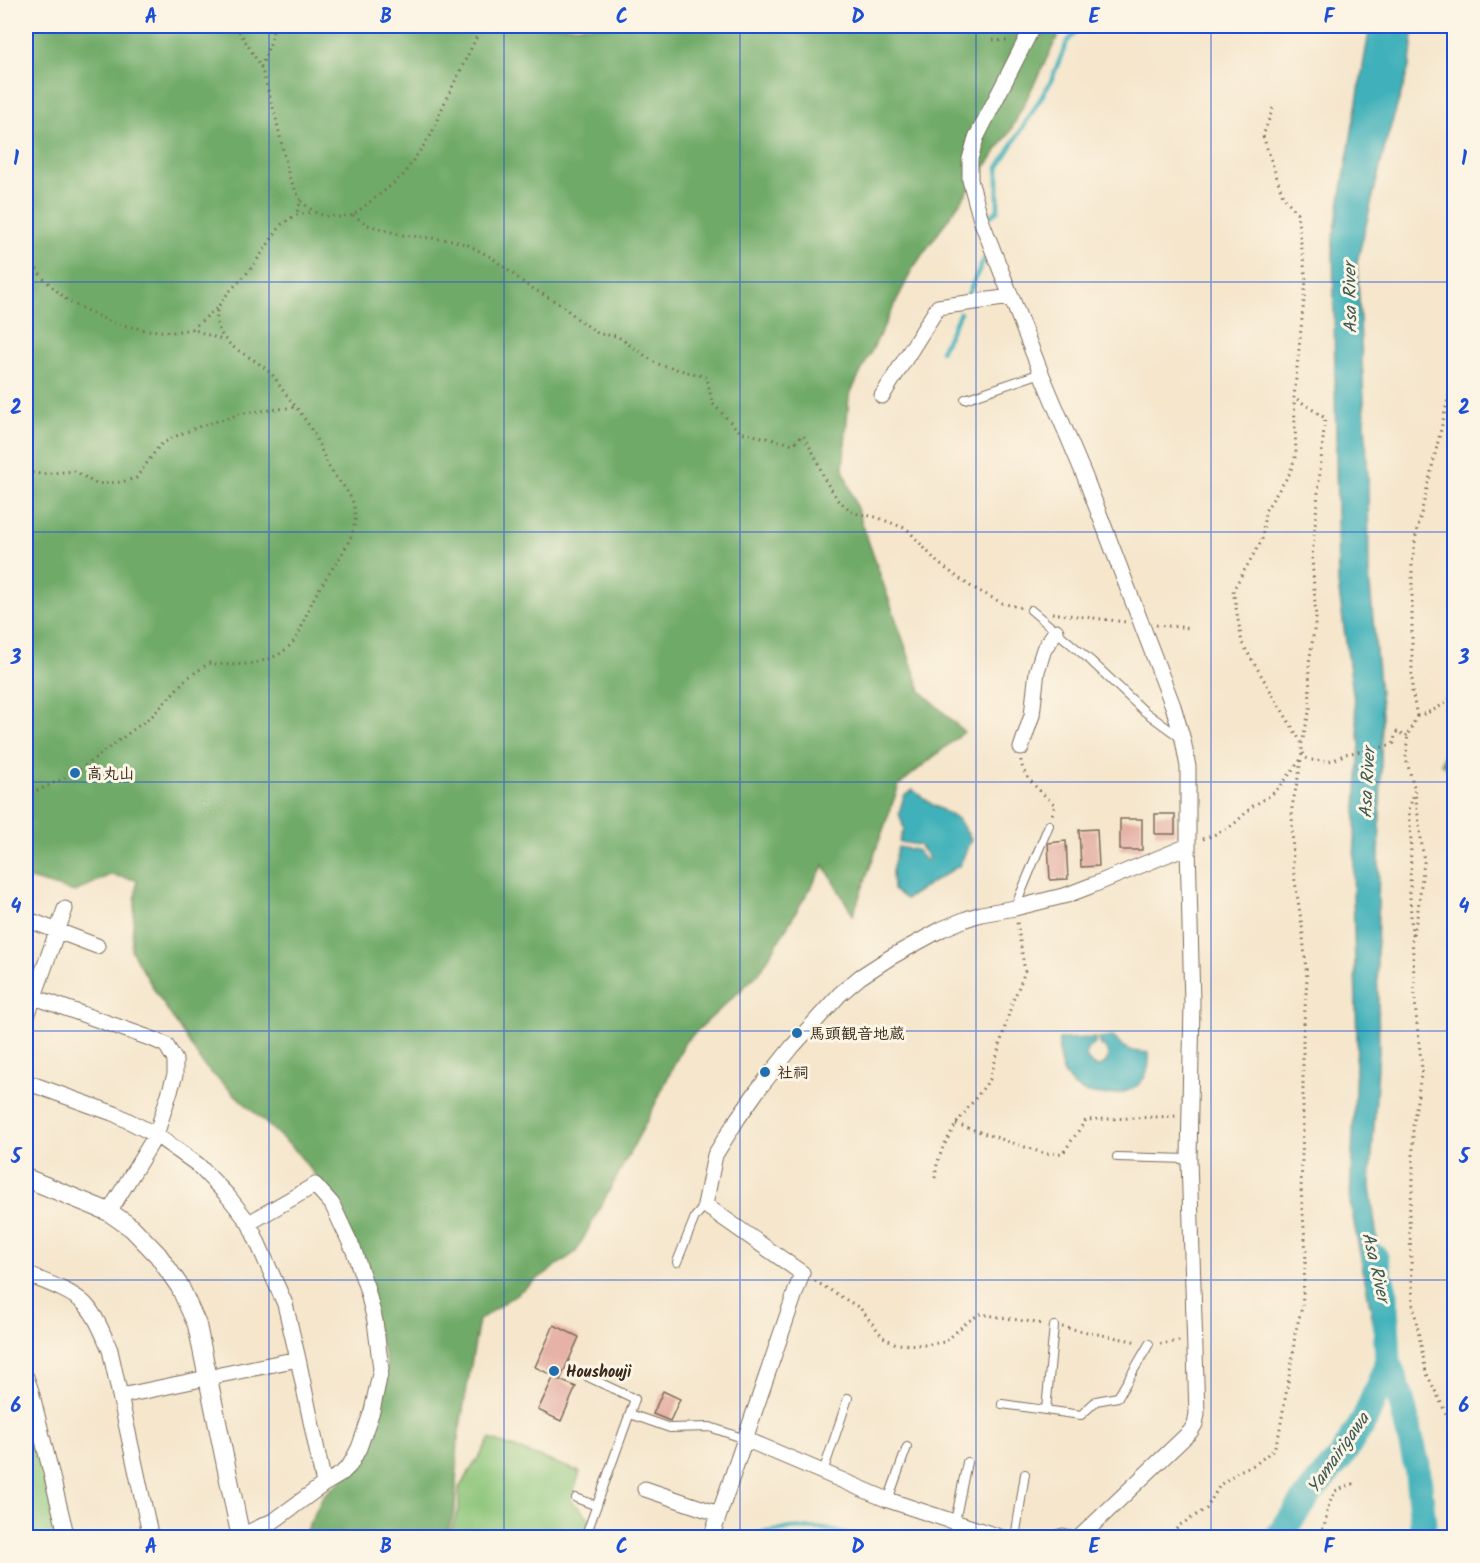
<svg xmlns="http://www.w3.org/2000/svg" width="1480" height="1563" font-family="Kalam,'Klee One',sans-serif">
<rect width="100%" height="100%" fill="#fcf5e5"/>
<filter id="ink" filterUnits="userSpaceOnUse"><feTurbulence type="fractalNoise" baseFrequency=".0167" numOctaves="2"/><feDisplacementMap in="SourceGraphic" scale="12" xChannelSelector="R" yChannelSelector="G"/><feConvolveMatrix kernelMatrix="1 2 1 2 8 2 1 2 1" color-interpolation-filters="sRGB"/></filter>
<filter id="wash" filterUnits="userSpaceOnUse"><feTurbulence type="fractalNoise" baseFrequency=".008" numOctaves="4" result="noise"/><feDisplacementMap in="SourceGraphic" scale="24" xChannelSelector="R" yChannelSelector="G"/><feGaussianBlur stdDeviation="1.35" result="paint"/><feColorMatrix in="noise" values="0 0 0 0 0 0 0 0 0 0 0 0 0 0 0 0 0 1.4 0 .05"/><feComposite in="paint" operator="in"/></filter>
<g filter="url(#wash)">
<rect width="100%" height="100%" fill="#f5e6cc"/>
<path fill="#8bc478" stroke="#63774b" stroke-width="1.5" d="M 26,1395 L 58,1537 L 26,1537 Z
M 490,1439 L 580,1472 L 571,1500 L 598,1527 L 625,1537 L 447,1538 L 459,1510 L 459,1488 Z"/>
<path fill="#70aa68" stroke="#566a43" stroke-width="1.5" d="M 26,26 L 1063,26 L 1010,132 L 913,268 L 849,396 L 843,469 L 921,691 L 964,732 L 899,785 L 853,915 L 824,865 L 760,972 L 685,1042 L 647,1121 L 576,1252 L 479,1320 L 458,1438 L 455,1511 L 445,1537 L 303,1537 L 324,1495 L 359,1466 L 379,1414 L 387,1364 L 340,1206 L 295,1150 L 204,1066 L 155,991 L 131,950 L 137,880 L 110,875 L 75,892 L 26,878 Z
M 1454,711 L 1454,776 L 1451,771 L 1441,764 L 1450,735 L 1446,717 Z"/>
<path fill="#41b1ba" stroke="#3e6e6c" stroke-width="1.5" d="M 1370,26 L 1414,26 L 1410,64 L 1386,142 L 1357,262 L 1368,480 L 1369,575 L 1382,716 L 1377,956 L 1379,1052 L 1370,1186 L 1396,1382 L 1383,1373 L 1350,1202 L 1357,1042 L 1353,892 L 1356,808 L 1360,744 L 1338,584 L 1333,241 Z
M 913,790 L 933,805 L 958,819 L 971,839 L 960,865 L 906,899 L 893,890 L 892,871 L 898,847 L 916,850 L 926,861 L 929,858 L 919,845 L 899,842 L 904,829 L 899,813 L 904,796 Z
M 1112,1036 L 1123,1046 L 1132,1051 L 1149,1053 C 1150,1065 1148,1075 1140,1083 C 1126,1097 1088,1099 1074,1086 C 1060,1074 1058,1055 1059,1039 L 1095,1038 L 1095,1044 L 1088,1048 C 1083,1057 1089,1064 1098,1067 C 1110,1063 1112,1050 1100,1045 L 1099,1038 Z"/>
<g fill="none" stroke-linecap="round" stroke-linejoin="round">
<path stroke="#41b1ba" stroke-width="4.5" d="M 991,216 L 998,210 L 998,168 L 1050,83 L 1067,42 L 1077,31 L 1078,26
M 966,299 L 984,259 L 989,256 L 987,252
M 941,351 L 960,313
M 731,1538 L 792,1528 L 825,1529 L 867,1538"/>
<path stroke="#41b1ba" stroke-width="27" d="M 1375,1258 L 1385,1295 L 1388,1363 L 1400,1395 L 1417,1466 L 1423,1523 L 1421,1538
M 1277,1538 L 1313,1489 L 1341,1457 L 1365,1419 L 1388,1363"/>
</g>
<g id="blocks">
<path fill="#e6b1a6" d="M 1155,814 L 1175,814 L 1175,834 L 1155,834 Z
M 1120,819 L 1142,819 L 1142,850 L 1120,850 Z
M 1097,829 L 1099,866 L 1081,867 L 1079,830 Z
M 1066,841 L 1068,879 L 1050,880 L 1048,843 Z
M 554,1325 L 579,1337 L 560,1380 L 576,1387 L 561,1421 L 538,1410 L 554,1376 L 535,1367 Z
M 663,1391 L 680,1399 L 670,1421 L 653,1414 Z"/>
</g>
</g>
<g filter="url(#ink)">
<use href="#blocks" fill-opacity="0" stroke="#7c6c5b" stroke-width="1.5"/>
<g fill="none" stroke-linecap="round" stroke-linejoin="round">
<defs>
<path id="service" d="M 965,399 L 1041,373
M 1031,610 L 1091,661 L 1144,711 L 1181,738
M 1015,907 L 1049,825
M 1117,1157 L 1189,1159
M 677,1262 L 695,1217 L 705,1205
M 1002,1404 L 1081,1415 L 1096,1401 L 1118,1397 L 1149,1344
M 1046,1410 L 1054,1326
M 630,1414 L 670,1428 L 710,1427 L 745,1439
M 823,1472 L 848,1398
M 576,1498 L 597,1506
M 888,1500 L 907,1447
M 955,1522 L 967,1462
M 585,1538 L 635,1399 L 588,1377
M 1015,1538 L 1025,1474"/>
<path id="minor" d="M 1033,26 L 976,138 L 970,159 L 970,180 L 981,220 L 1041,373 L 1085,477 L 1173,706 L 1183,740 L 1188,767 L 1188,846 L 1192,1003 L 1189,1159 L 1197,1414 L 1195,1424 L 1190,1432 L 1079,1538
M 882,396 L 938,307 L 1011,297
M 1021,748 L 1032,715 L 1037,671 L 1044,649 L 1056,631
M 26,919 L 97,946
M 26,994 L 155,1040 L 166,1045 L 175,1060 L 175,1075 L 156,1135 L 109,1212
M 26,1019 L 65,909
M 26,1082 L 115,1114 L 156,1135 L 197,1164 L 227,1195 L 249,1223 L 315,1185 L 332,1204 L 354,1251 L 367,1289 L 375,1321 L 381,1369 L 372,1411 L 359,1448 L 350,1465 L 341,1474 L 324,1484 L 275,1520 L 241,1536
M 249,1223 L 285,1304 L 298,1359 L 324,1484
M 26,1274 C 43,1281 72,1291 85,1304 C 97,1317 103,1334 110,1350 L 151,1538
M 220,1375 L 298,1359
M 26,1377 L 31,1391 L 67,1538
M 121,1396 L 197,1380
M 745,1439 L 888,1500 L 1003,1538
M 645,1489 L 719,1514
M 711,1538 L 802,1273 L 705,1205 L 715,1155 L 738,1118 L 757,1091 L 792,1047 L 840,994 L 860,977 L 891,957 L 942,929 L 966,919 L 981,914 L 1015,908 L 1067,895 L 1093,885 L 1188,846
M 1057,1538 L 1063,1536 L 1069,1538"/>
<path id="tertiary" d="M 26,1178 L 109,1212 L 132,1228 L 158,1255 L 180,1287 L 197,1325 L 241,1538"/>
</defs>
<use href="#service" stroke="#7c6c5b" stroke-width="10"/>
<use href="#minor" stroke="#7c6c5b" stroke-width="17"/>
<use href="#tertiary" stroke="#7c6c5b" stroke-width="20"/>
<path stroke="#7c6c5b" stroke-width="3" stroke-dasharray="1.5 4.5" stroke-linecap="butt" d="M 236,26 L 261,67 L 275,114 L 289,177 L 301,201 L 296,215
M 993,40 L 1008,41
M 261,67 L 271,41 L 274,26
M 1273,108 L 1263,136 L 1283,196 L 1297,213 L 1306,280 L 1294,397 L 1296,454 L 1290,473 L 1265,511 L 1262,540 L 1233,590 L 1242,643 L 1301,742
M 301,201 L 314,212 L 325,216 L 340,217 L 353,215 L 383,192 L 403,175 L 431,135 L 444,104 L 482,26
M 353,215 L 368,225 L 401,235 L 451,240 L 468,245 L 491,257 L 528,286 L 560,304 L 579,320 L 599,334 L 617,336 L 657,364 L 707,377 L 712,403 L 740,432 L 793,444 L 803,435 L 815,456 L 825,480 L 838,500 L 854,513 L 876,517 L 907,529 L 938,563 L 970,586 L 1002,603 L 1022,608
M 26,254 L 42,277 L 69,302 L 113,323 L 146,330 L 174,332 L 192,329 L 225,341
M 192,329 L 217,308 L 228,293 L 250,270 L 282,224 L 296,215 L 314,212
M 26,472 L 42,474 L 75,471 L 96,484 L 121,482 L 136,478 L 160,445 L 174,437 L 198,427 L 244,413 L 295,407
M 1052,613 L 1126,622
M 1156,625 L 1191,628
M 1417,716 L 1408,734 L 1407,742 L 1406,759 L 1415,790 L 1409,810 L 1411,841 L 1410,896 L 1416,1015 L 1422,1069 L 1413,1126 L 1413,1184 L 1409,1214 L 1413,1304 L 1426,1372 L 1454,1430
M 1417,716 L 1412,691 L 1412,564 L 1416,535 L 1454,374
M 1417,716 C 1432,712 1443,706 1454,695
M 1303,753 L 1306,758 L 1310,760 L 1328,761 L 1334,760 L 1345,754 L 1389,746 L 1394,743 L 1395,735 L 1397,732 L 1401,733 L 1403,736 L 1406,736 L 1408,734
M 1021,760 C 1022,778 1043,793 1055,805 L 1052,815
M 26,796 L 75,773 L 153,715 L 186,679 L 209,663 C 243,668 289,664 302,626 C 308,609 316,593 326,578 C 338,559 357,537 355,513 C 354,494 340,484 331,470 C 323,457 319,442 311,429 C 303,415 292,402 282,389 C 278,383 274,375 268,371 C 252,355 226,350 218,327 C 216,321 217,314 217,308
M 1203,839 L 1216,834 L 1233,825 L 1253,806 L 1271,795 L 1280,787 L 1301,759
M 1413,934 L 1417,917 L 1424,862 L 1415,792
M 956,1124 L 1046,1154 L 1063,1153 L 1086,1120 L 1177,1116
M 935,1178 L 937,1164 L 943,1147 L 956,1124 L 990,1079 L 1011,1006 L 1025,972 L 1017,922
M 815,1281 L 860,1308 L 883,1337 L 896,1344 L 924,1345 L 945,1342 L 967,1322 L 980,1314 L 1044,1324
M 1062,1327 L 1138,1342
M 1160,1344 L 1180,1341
M 1168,1538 L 1180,1525 L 1206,1509 L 1220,1485 L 1239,1471 L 1256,1464 L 1274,1449 L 1279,1434 L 1293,1354 L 1295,1334 L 1302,1307 L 1306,1253 L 1301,1190 L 1303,1127 L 1303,1037 L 1307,979 L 1302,926 L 1293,868 L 1292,807 L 1299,773 L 1302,752 L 1302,743 L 1310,708 L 1309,663 L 1316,618 L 1312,557 L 1325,418 L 1294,397
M 1306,1538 L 1324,1528 L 1328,1507 L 1335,1491 L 1356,1483"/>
<use href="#service" stroke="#fff" stroke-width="8"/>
<use href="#minor" stroke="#fff" stroke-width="15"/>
<use href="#tertiary" stroke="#fff" stroke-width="18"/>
</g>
</g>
<path fill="none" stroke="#1d4ed8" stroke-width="1.5" stroke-opacity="0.55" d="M 269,26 L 269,1538M 504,26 L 504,1538M 740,26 L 740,1538M 976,26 L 976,1538M 1211,26 L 1211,1538M 26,282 L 1454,282M 26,532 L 1454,532M 26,782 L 1454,782M 26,1031 L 1454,1031M 26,1280 L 1454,1280"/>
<g fill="#1f6fb2" stroke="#fcf5e5" stroke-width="2">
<circle cx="75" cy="773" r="6"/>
<circle cx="797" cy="1033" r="6"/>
<circle cx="765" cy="1072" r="6"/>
<circle cx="554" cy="1371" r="6"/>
</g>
<g text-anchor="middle" stroke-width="6" stroke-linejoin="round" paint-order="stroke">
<g font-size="16" font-weight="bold" fill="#3b2a1e" stroke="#fcf5e5" text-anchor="start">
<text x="87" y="779">高丸山</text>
<text x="809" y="1039">馬頭観音地蔵</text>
<text x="777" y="1078">社祠</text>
<text x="566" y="1377">Houshouji</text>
</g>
<g font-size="18" font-style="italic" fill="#3d5955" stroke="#fcf5e5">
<text transform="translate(1350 298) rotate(-91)" y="6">Asa River</text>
<text transform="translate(1367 783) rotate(-87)" y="6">Asa River</text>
<text transform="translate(1376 1267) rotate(77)" y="6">Asa River</text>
<text transform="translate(1338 1453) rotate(-55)" y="6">Yamairigawa</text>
</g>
</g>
<rect width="1480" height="1563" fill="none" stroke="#fcf5e5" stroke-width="66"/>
<rect x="33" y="33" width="1414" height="1497" fill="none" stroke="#1d4ed8" stroke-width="2"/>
<g font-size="20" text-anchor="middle" font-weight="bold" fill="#1d4ed8">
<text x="151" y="23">A</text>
<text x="386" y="23">B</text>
<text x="622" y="23">C</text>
<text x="858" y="23">D</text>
<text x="1094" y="23">E</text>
<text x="1329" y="23">F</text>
<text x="16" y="165">1</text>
<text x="1464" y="165">1</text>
<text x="16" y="414">2</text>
<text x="1464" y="414">2</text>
<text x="16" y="664">3</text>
<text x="1464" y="664">3</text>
<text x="16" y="913">4</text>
<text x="1464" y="913">4</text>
<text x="16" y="1163">5</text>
<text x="1464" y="1163">5</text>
<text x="16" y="1412">6</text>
<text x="1464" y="1412">6</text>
<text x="151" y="1553">A</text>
<text x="386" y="1553">B</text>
<text x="622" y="1553">C</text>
<text x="858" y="1553">D</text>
<text x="1094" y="1553">E</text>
<text x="1329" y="1553">F</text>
</g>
</svg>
